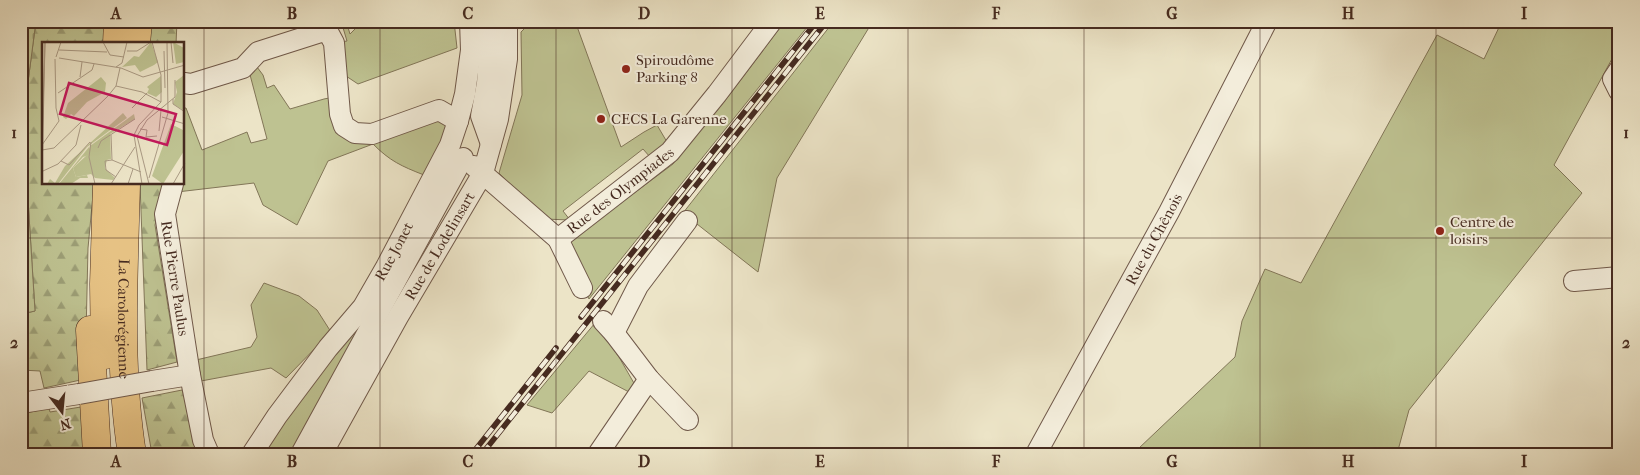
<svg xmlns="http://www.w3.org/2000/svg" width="1640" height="475" font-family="'IM FELL French Canon',serif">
<defs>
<pattern id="forest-firs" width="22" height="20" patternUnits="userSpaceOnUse" patternTransform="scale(1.25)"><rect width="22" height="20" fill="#bec291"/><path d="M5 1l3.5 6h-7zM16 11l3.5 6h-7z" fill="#9c9e76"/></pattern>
<pattern id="cemetery-stones" width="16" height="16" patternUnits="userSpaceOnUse" patternTransform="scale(1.25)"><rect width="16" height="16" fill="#bec291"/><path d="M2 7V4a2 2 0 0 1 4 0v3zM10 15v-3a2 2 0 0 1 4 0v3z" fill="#9c9e76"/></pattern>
</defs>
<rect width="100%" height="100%" fill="#ece4c7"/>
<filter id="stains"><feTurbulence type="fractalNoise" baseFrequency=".004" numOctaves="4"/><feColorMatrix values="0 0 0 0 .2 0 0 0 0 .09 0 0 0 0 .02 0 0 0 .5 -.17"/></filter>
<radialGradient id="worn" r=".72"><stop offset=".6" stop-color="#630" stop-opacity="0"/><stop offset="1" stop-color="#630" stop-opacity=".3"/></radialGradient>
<path fill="#bec291" stroke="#827658" d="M 341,21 L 346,21 L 350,34 L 357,27 L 359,21 L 454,21 L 457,48 L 358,84 L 343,74 L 341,42 L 347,41 Z
M 532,21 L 562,21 L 563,24 L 575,21 L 621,147 L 644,132 L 657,125 L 667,142 L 650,157 L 643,149 L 563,211 L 570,220 L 544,219 L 499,173 L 522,95 L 521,32 Z
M 785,21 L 812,21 L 589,299 L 561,245 L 575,237 L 673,164 L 727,98 Z
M 834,21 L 873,21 L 777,178 L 758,272 L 683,213 Z
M 1502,21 L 1619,21 L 1619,46 L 1554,165 L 1582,193 L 1409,410 L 1397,454 L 1136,454 L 1138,449 L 1235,357 L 1242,321 L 1265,269 L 1301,283 L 1437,35 L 1484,59 Z
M 257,67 L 263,75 L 267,88 L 274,85 L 290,109 L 324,99 L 339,96 L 344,125 L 366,133 L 432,112 L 451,124 L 424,175 C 401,166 390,161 373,144 L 328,161 L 297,225 L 263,205 L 254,183 L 177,192 L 178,184 L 184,184 L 184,108 L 186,108 L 202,150 L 247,132 L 251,143 L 267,139 L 249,71 Z
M 264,283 L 299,296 L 317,310 L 331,332 L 286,378 L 271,368 L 201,381 L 196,360 L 251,347 L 257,337 L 251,305 Z
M 377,301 L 322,407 L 291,454 L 267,454 L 261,451 L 321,370 Z
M 595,323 L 619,357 L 635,385 L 629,392 L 589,371 L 552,413 L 527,405 Z"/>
<path fill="url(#forest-firs)" stroke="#827658" d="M 36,21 L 111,21 L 109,44 L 44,44 L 44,184 L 94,184 L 88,248 L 85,379 L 44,388 L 40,371 L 21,370 L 21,313 L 26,313 L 35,311 L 23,120 Z
M 148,21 L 177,21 L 176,44 L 147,44 Z
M 140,184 L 165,184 L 155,225 L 177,362 L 147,370 Z
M 182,390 L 209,454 L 152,454 L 142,398 Z
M 87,406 L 91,454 L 24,454 L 22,414 L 49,408 L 50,412 Z"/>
<path fill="url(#cemetery-stones)" stroke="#827658" d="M 21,21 L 36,21 L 23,120 L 35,311 L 26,313 L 21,313 Z"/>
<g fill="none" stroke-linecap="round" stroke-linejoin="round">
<defs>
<g id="minor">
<path d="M 489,21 L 490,41 L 487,83 L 481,116 L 491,144"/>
<path d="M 184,83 L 191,84 L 243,68 L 258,52 L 327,30 L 334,43 L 340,114 L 344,126 L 355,133 L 372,134 L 439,110 L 458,121"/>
<path d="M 1619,91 L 1613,79 L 1619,70"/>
<path d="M 474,166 L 558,239 L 582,288"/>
<path id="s1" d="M 173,184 L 165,214 L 190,375 L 203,440 L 209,454"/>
<path id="s2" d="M 558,239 L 670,152 L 717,94 L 772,21"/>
<path d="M 1574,281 L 1619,277"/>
<path d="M 603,321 L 614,333 L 649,379 L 688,420"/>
<path d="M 614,333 L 638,286 L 687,221"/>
<path d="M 152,381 L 190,375"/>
<path d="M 21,403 L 79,394"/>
<path id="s3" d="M 252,454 L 277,416 L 328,348 L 363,307 L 386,267 L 450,145 L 458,121 L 465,94 L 471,50 L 470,21"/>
<path d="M 301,454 L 463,158"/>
<path id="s4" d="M 322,454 L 398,317 L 483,173 L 498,119 L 507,59 L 507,21"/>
<path d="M 598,454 L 649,379"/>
<path id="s5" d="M 1036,454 L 1169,212 L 1267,21"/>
</g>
<g id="highway">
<path d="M 117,44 L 118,21"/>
<path d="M 136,44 L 138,21"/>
<path id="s6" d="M 126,184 C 124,273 118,365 132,454"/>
<path d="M 90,330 L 97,454"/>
<path d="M 105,355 L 104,284 L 107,184"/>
</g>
</defs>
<use href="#minor" stroke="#70594a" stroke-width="22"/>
<use href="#highway" stroke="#462b20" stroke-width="29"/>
<use href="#minor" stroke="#f3eddb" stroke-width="20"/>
<use href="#highway" stroke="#e6c284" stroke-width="28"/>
<defs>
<path id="rail" d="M 581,317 L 817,21
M 472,454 L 556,348
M 482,454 L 827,21"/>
</defs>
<use href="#rail" stroke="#462b20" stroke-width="5.5"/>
<use href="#rail" stroke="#f3eddb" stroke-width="4" stroke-dasharray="11" stroke-linecap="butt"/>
<defs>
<path id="minor-bridge" d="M 79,394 L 152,381"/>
</defs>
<use href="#minor-bridge" stroke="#70594a" stroke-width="22" stroke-linecap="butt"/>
<use href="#minor-bridge" stroke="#f3eddb" stroke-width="20"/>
</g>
<path fill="none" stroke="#462b20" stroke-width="1" stroke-opacity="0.55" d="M 204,21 L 204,454M 380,21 L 380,454M 556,21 L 556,454M 732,21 L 732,454M 908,21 L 908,454M 1084,21 L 1084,454M 1260,21 L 1260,454M 1436,21 L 1436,454M 21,238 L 1619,238"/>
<g fill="#8f2418" stroke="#f3eddb" stroke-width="2">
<circle cx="626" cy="69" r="5"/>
<circle cx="601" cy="119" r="5"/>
<circle cx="1440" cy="231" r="5"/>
</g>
<g text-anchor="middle" stroke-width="4" stroke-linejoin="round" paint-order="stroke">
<g font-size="15" fill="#462b20" stroke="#f3eddb" text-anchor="start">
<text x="636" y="65">Spiroudôme<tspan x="636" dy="17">Parking 8</tspan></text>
<text x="611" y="124">CECS La Garenne</text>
<text x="1450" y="227">Centre de<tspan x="1450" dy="17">loisirs</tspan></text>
</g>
<g font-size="15" fill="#462b20" stroke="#f3eddb">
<text dy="5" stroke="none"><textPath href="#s2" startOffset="79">Rue des Olympiades</textPath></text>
<text dy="5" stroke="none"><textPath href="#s5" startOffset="245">Rue du Chênois</textPath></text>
<text dy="5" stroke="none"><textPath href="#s4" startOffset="239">Rue de Lodelinsart</textPath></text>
<text dy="5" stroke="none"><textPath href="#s3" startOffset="248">Rue Jonet</textPath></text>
<text dy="5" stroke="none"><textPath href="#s1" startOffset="96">Rue Pierre Paulus</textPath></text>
<text dy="5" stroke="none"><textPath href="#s6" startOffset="135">La Carolorégienne</textPath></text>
</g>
</g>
<g transform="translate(42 42)">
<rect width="142" height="142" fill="#ece4c7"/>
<path d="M 131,0 L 142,6 L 142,20 L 134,22 ZM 142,33 L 142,65 L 141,68 L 131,62 L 135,50 L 133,40 ZM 59,35 L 64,41 L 63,50 L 45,60 L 32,74 L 29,72 L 24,77 L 21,75 L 26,61 ZM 81,71 L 85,76 L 45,105 L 16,142 L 5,142 L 8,137 L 13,141 L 23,124 ZM 92,72 L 93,77 L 68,92 L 69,117 L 65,118 L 63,126 L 73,136 L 71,138 L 53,136 L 49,132 L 34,135 L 31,126 L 45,113 L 48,104 Z" fill="#bec291"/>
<path d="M 109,0 L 116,20 L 112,23 L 98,30 L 93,23 L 80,25 L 92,14 L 97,15 ZM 119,34 L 120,50 L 114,55 L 105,51 L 107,47 L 105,45 ZM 47,105 L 47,113 L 41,115 L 31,126 L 34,135 L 45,133 L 46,136 L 38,136 L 29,142 L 17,142 Z" fill="#bec291"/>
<path d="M 129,82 L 143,89 L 142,109 L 121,142 L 110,134 Z" fill="#bec291"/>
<path fill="none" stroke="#aa9a84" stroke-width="1" d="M 61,0 L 68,13 L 82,15M 110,0 L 119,33 L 119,60M 129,0 L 131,21M 17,8 L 65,10M 85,9 L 95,9 L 109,0M 122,9 L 123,46M 14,15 L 19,0M 17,16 L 79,26 L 101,35 L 143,23M 74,25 L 80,21 L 85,0M 38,35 L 40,20M 74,44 L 100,50 L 119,60M 16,51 L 50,28 L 52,22M 131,57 L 131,62 L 143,70M 90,66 L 105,51M 120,75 L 143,82M 98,87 L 105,88 L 104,95 L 115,94M 117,89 L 119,68M 69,93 L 70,118M 49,100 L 47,115 L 53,142M 0,101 L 3,0M 0,103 L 17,79 L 14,66 L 13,17M 56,106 L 59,99 L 93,77M 0,108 L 12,106 L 66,54 L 74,44 L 78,26M 19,119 L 27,123 L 48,100M 1,129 L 16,122 L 34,103 L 39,83M 0,132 L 3,0M 74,135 L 64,128 L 63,119 L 70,118 L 99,130M 107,136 L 126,71 L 125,0M 69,142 L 93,105M 86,142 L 91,127M 100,142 L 92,93 L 97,83 L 119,60M 107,142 L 95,94 L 105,78 L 133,55 L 133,38M 131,142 L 143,121"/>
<path fill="#c2185b" fill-opacity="0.15" stroke="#c2185b" stroke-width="2.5" d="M 27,41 L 134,72 L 125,103 L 18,72 Z"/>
<rect width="142" height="142" fill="none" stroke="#462b20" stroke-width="2.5"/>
</g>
<rect width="1640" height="475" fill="none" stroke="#ece4c7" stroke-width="55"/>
<g transform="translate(62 412) rotate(164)" stroke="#f3eddb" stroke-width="4" paint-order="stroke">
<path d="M0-4L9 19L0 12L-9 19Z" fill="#462b20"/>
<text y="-8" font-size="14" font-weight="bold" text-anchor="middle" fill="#462b20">N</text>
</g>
<rect x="28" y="28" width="1584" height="420" fill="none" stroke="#462b20" stroke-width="2"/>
<g font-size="16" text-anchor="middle" font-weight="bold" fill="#462b20">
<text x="116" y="19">A</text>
<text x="292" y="19">B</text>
<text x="468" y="19">C</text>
<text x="644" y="19">D</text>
<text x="820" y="19">E</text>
<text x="996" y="19">F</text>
<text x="1172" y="19">G</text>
<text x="1348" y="19">H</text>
<text x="1524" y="19">I</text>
<text x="14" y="138">1</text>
<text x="1626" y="138">1</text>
<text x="14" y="348">2</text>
<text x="1626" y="348">2</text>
<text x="116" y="467">A</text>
<text x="292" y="467">B</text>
<text x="468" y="467">C</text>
<text x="644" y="467">D</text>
<text x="820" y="467">E</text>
<text x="996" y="467">F</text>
<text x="1172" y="467">G</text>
<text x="1348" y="467">H</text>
<text x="1524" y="467">I</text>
</g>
<rect width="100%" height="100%" filter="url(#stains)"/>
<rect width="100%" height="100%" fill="url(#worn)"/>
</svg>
